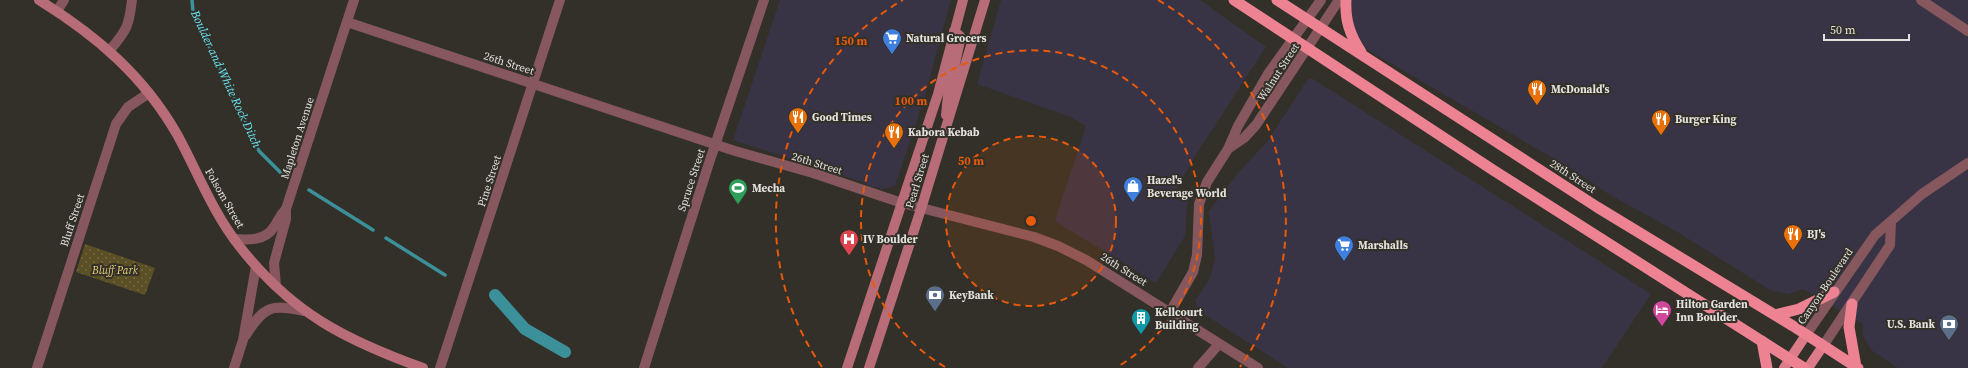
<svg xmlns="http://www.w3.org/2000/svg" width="1968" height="368" font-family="'Source Serif 4',serif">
<defs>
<pattern id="grass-dots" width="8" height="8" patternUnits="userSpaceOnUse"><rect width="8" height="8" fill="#5b4f25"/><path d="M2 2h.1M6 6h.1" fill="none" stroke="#726844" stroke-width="1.8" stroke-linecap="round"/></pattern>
</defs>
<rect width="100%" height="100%" fill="#323028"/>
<path fill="#393445" d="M 780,0 L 951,0 L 924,99 L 895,186 L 883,189 L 873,187 L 857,180 L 733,140 Z
M 1001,0 L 1200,0 L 1266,47 L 1197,153 L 1176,190 L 1188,197 L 1185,236 L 1156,283 L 1055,221 L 1086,126 L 1071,117 L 977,84 Z
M 1352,0 L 1968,0 L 1968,368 L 1898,368 L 1871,350 L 1863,336 L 1863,324 L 1803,289 L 1789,294 L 1772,291 L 1679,233 L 1607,193 L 1575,171 L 1368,50 L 1359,41 L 1350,14 Z
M 1308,79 L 1313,79 L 1651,294 L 1602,368 L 1288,368 L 1199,311 L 1195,301 L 1210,278 L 1215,259 L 1209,211 L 1237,174 L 1266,143 Z"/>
<path fill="url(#grass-dots)" d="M 85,244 L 155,268 L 145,295 L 76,272 Z"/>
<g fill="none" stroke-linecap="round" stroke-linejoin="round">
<path stroke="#3c909a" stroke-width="3.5" d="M 192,0 L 193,12 L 259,151 L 282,174
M 309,190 L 373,230
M 386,238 L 445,275"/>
<path stroke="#3c909a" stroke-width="12" d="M 495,295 L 525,329 L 565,352"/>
<path stroke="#87575e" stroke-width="10" d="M 1921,0 L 1968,31
M 57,11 L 64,0
M 110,50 C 127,30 129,26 132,0
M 246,335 C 264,306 271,304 304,311
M 37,368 L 116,124 L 128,107 L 149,93
M 234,368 L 243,340 L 256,266
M 440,368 L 560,0
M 644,368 L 709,163 L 764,0
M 1198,368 L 1219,344"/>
<path stroke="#87575e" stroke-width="10" d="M 347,22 L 735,151 L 813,173 L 902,203 L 1034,237 L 1058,246 L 1086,260 L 1258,368
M 1228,149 L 1244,138 L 1256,125 L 1339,0
M 234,239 C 249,240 265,241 274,227 C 279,220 279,216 286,209
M 276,286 L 274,263 L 286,219 L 286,209 L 354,0
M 1170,312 L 1193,272 L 1197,255 L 1199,204 L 1207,182 L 1228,149 L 1238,126 L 1268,74 L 1321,0
M 1806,335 L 1875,235 L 1922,194 L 1968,163
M 1823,346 L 1890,245 L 1891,222"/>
<path stroke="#b76c77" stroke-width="10" d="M 39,0 C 97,36 144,76 178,136 C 198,173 213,213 240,247 C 292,313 345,340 423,368
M 946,115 L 948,95 L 960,41 L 960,36 L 954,31
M 847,368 L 938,94 L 963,0
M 869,368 L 921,209 L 985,0"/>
<path stroke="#dc7b8a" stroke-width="10" d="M 1784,368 L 1806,335
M 1808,368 L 1823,346"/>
<path stroke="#ec8292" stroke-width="11" d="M 1234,0 L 1493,170 L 1804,368
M 1277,0 L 1597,207 L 1793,326 L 1858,368
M 1346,0 C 1345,21 1350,35 1361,52
M 1852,304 L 1849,327 L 1856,367
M 1775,315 L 1799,309 L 1834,292
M 1762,341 L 1767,368"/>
</g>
<circle cx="1031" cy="221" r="85" fill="#e8590c" fill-opacity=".12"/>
<g fill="none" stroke="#e8590c" stroke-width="2" stroke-dasharray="7 5">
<circle cx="1031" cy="221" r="85"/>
<path d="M945 367A170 170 0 1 1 1117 367"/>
<path d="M822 367A255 255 0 0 1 903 0M1158 0A255 255 0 0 1 1240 367"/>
</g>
<defs>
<symbol id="supermarket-pin" viewBox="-11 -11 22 30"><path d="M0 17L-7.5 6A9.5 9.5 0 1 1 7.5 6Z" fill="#3f7fe0" stroke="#323028"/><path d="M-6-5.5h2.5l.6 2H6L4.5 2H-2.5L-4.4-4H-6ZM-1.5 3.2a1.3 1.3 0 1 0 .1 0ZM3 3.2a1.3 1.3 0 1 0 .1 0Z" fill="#fff"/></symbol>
<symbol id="restaurant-pin" viewBox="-11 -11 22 30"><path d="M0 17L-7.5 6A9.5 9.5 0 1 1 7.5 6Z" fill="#e8710a" stroke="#323028"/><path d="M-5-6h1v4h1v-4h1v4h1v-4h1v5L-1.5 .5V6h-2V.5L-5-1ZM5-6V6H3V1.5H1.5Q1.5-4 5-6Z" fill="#fff"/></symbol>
<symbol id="shop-pin" viewBox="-11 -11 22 30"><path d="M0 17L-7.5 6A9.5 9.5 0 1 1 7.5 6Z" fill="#3f7fe0" stroke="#323028"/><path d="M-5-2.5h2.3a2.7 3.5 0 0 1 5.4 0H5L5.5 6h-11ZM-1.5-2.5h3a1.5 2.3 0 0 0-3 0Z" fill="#fff"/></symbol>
<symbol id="stadium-pin" viewBox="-11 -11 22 30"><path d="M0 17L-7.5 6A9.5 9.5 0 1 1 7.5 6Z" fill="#2e9e5b" stroke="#323028"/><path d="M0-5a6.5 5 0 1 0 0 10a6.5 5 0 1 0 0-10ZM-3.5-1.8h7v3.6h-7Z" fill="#fff"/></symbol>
<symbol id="hospital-pin" viewBox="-11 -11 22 30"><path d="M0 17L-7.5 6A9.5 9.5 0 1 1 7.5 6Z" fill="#e0444e" stroke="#323028"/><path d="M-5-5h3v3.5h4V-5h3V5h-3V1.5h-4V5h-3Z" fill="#fff"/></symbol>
<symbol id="bank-pin" viewBox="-11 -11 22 30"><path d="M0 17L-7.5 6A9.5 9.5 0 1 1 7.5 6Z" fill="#5c6f8a" stroke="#323028"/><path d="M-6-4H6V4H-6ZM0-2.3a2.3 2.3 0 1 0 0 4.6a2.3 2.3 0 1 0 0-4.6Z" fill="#fff"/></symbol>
<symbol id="hotel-pin" viewBox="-11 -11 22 30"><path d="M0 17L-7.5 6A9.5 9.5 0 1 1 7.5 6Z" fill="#d1479c" stroke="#323028"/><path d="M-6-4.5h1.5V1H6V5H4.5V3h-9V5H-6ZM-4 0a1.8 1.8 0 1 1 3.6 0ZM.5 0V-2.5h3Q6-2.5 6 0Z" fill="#fff"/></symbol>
<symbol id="building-pin" viewBox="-11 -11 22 30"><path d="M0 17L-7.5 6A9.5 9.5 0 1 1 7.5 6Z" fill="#0f9aa8" stroke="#323028"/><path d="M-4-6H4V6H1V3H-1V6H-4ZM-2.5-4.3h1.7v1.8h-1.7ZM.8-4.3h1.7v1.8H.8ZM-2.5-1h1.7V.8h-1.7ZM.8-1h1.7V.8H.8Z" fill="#fff"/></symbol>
</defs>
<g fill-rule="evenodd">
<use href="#supermarket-pin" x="881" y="27" width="22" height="30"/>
<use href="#restaurant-pin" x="1526" y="78" width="22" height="30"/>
<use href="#restaurant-pin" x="787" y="106" width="22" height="30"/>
<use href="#restaurant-pin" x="1650" y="108" width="22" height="30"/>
<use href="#restaurant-pin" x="883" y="121" width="22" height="30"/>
<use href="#shop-pin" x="1122" y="175" width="22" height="30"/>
<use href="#stadium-pin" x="727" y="177" width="22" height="30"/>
<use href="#restaurant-pin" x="1782" y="223" width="22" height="30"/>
<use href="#hospital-pin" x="838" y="228" width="22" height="30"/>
<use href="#supermarket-pin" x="1333" y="234" width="22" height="30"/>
<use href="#bank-pin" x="924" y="284" width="22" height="30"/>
<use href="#hotel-pin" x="1651" y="299" width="22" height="30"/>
<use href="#building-pin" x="1130" y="307" width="22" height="30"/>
<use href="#bank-pin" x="1938" y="313" width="22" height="30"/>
</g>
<g text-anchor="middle" stroke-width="4" stroke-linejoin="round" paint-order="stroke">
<g font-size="11" font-weight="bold" fill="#e3e1dc" stroke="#323028" text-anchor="start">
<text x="906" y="42">Natural Grocers</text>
<text x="1551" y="93">McDonald's</text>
<text x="812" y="121">Good Times</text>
<text x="1675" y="123">Burger King</text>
<text x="908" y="136">Kabora Kebab</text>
<text x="1147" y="184">Hazel's<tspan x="1147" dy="13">Beverage World</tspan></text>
<text x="752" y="192">Mecha</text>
<text x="1807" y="238">BJ's</text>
<text x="863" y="243">IV Boulder</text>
<text x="1358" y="249">Marshalls</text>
<text x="949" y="299">KeyBank</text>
<text x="1676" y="308">Hilton Garden<tspan x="1676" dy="13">Inn Boulder</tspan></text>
<text x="1155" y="316">Kellcourt<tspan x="1155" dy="13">Building</tspan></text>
<text x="1935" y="328" text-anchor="end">U.S. Bank</text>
</g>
<g font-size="11" fill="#e3e1dc" stroke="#323028">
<text transform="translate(509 63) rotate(18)" y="4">26th Street</text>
<text transform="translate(1278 72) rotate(-57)" y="4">Walnut Street</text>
<text transform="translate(297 138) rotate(-72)" y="4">Mapleton Avenue</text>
<text transform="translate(817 163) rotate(17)" y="4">26th Street</text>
<text transform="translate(1573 176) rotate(33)" y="4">28th Street</text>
<text transform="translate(691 180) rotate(-72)" y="4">Spruce Street</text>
<text transform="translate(489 181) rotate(-72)" y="4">Pine Street</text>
<text transform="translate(917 181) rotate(-73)" y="4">Pearl Street</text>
<text transform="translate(225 198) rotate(60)" y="4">Folsom Street</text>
<text transform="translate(72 220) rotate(-72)" y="4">Bluff Street</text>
<text transform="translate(1124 269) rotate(32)" y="4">26th Street</text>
<text transform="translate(1825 286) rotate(-56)" y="4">Canyon Boulevard</text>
</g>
<g font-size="11" font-style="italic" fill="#e8ce77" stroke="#323028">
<text x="115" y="274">Bluff Park</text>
</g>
<g font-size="12" font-style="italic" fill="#69e4f3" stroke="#323028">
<text transform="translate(226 79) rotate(65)" y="4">Boulder and White Rock Ditch</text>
</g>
</g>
<circle cx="1031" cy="221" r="6" fill="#e8590c" stroke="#323028" stroke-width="2"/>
<g font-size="12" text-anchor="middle" font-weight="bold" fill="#e8590c" stroke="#323028" stroke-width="4" stroke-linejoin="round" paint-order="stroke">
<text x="851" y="45">150 m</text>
<text x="911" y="105">100 m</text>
<text x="971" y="165">50 m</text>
</g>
<path d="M1824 34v6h85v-6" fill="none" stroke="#e3e1dc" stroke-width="2"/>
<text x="1830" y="34" font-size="12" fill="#e3e1dc" stroke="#323028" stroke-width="3" paint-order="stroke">50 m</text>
</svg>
